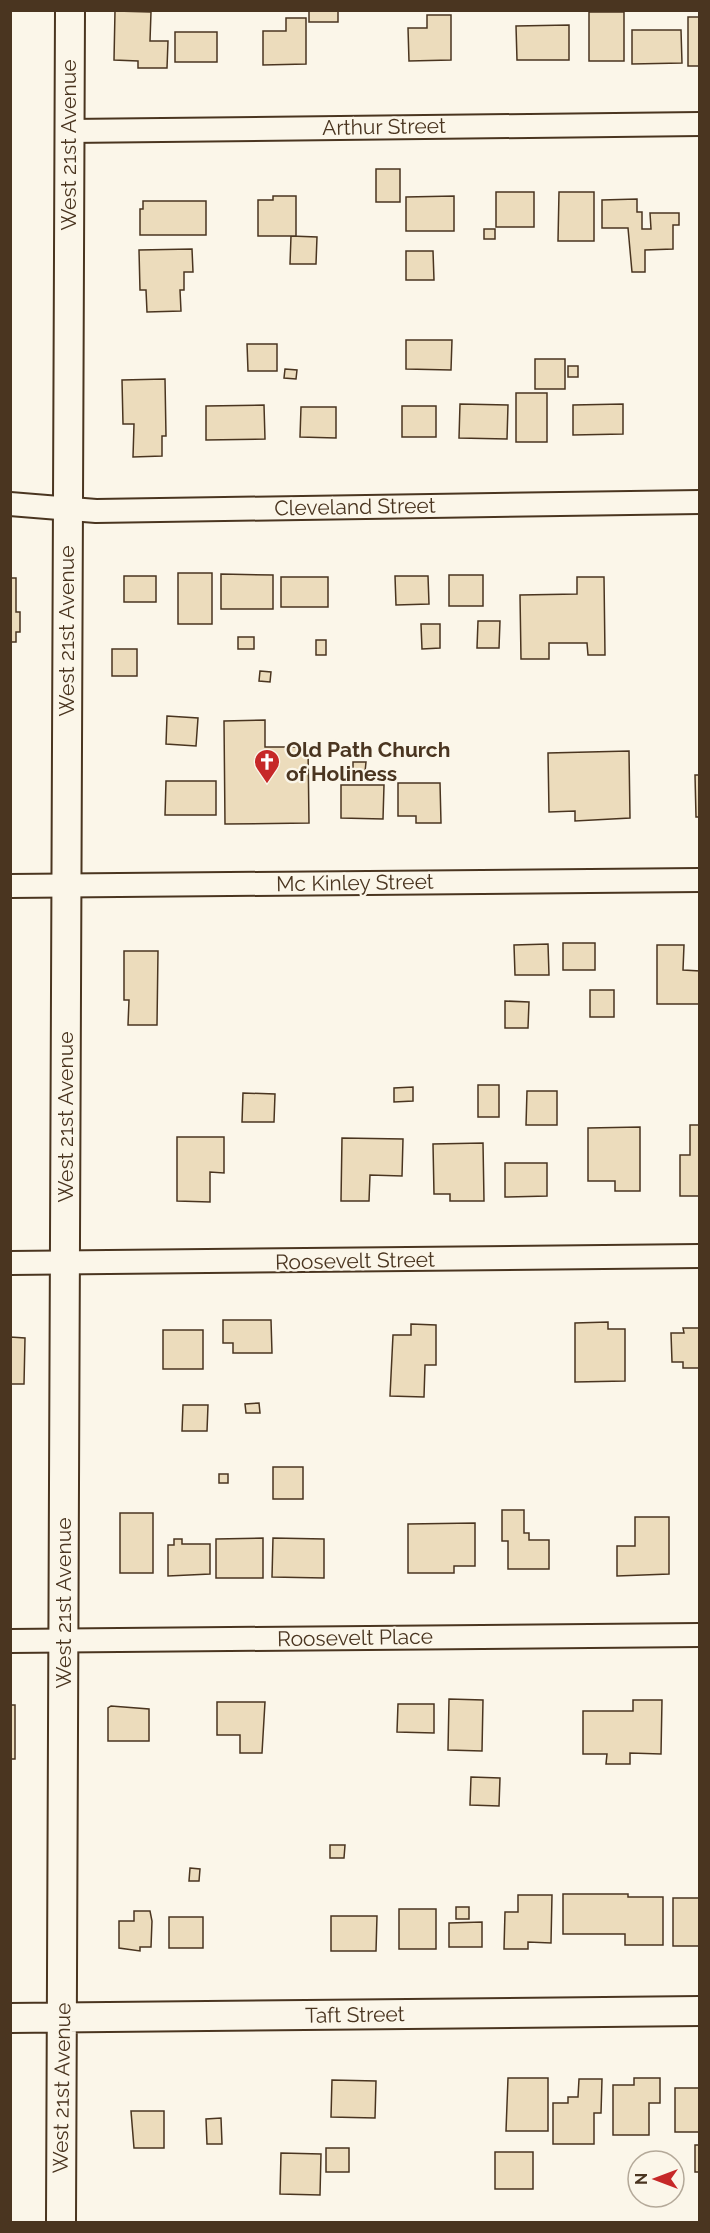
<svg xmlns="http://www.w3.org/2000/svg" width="710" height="2233" font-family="Raleway,sans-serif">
<rect width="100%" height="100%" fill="#fbf6e9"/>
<path fill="#ecdcbc" stroke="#4a3520" stroke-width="1.5" d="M 309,10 L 338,10 L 338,22 L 309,22 Z
M 115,11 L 151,12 L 150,41 L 168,41 L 167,68 L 138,68 L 138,61 L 114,60 Z
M 589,12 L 624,12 L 624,61 L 589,61 Z
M 427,15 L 451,15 L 451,60 L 409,61 L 408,28 L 427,28 Z
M 688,17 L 700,17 L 700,66 L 688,66 Z
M 286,18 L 306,18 L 306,64 L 263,65 L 263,31 L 286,31 Z
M 569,25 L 569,60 L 517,60 L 516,26 Z
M 632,30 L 681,30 L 682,63 L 632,64 Z
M 175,32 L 217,32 L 217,62 L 175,62 Z
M 376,169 L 400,169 L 400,202 L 376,202 Z
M 496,192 L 534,192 L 534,227 L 496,227 Z
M 559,192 L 594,192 L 594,241 L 558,241 Z
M 273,196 L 296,196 L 296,236 L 258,236 L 258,200 L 273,200 Z
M 454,196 L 454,231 L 406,231 L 406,197 Z
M 637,199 L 637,212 L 642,212 L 642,229 L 651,229 L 650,213 L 679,213 L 679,225 L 673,225 L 673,249 L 645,250 L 645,272 L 632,272 L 628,228 L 602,228 L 602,200 Z
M 143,201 L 206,201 L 206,235 L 140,235 L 140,209 L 143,209 Z
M 484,229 L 495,229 L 495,239 L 484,239 Z
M 291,236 L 317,237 L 316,264 L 290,264 Z
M 192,249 L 193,272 L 184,272 L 184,290 L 180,290 L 181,311 L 147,312 L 146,290 L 140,290 L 139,250 Z
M 406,251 L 433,251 L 434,280 L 406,280 Z
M 406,340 L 452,340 L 451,370 L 406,369 Z
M 247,344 L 277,344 L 277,371 L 248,371 Z
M 535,359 L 565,359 L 565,389 L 535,389 Z
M 568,366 L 578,366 L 578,377 L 568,377 Z
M 285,369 L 297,370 L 296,379 L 284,378 Z
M 165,379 L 166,436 L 162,436 L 162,456 L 133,457 L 134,424 L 123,424 L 122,380 Z
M 516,393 L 547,393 L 547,442 L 516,442 Z
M 460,404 L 508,405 L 507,439 L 459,438 Z
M 623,404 L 623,434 L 573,435 L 573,405 Z
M 264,405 L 265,439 L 206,440 L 206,406 Z
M 402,406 L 436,406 L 436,437 L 402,437 Z
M 301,407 L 336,407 L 336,438 L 300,437 Z
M 178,573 L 212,573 L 212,624 L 178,624 Z
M 221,574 L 273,575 L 273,609 L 221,609 Z
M 449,575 L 483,575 L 483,606 L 449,606 Z
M 124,576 L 156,576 L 156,602 L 124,602 Z
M 395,576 L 428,576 L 429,604 L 396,605 Z
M 281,577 L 328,577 L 328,607 L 281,607 Z
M 577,577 L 604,577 L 605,655 L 588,655 L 587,643 L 549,643 L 549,659 L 521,659 L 520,595 L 577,594 Z
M 10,578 L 16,578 L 16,612 L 20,612 L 20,632 L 16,632 L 16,642 L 11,642 L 11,668 Z
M 478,621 L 500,621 L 499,648 L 477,648 Z
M 421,624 L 440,624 L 440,648 L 422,649 Z
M 238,637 L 254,637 L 254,649 L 238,649 Z
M 316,640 L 326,640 L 326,655 L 316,655 Z
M 112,649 L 137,649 L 137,676 L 112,676 Z
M 260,671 L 271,672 L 270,682 L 259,681 Z
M 167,716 L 198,718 L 196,746 L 166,744 Z
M 265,720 L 265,747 L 308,747 L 309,823 L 225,824 L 224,721 Z
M 629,751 L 630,818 L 575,821 L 575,811 L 549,812 L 548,753 Z
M 353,762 L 366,762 L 365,772 L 353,772 Z
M 695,775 L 700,775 L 700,817 L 696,817 Z
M 166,781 L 216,781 L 216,815 L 165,815 Z
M 398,783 L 440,783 L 441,823 L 416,823 L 416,816 L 398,816 Z
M 341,785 L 384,785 L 383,819 L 341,818 Z
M 563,943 L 595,943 L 595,970 L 563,970 Z
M 548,944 L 549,975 L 515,975 L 514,945 Z
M 657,945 L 684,945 L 683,970 L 700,971 L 700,1004 L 657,1004 Z
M 124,951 L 158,951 L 157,1025 L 128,1025 L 129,1000 L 124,1000 Z
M 590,990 L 614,990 L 614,1017 L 590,1017 Z
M 505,1001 L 529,1002 L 528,1028 L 505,1028 Z
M 478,1085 L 499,1085 L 499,1117 L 478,1117 Z
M 413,1087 L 413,1101 L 394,1102 L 394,1088 Z
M 527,1091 L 557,1091 L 557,1125 L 526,1125 Z
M 243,1093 L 275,1094 L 274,1122 L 242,1122 Z
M 690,1125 L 700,1125 L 700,1196 L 680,1196 L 680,1155 L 690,1155 Z
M 640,1127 L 640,1191 L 615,1191 L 615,1181 L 588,1181 L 588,1128 Z
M 177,1137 L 224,1137 L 224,1173 L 210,1172 L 210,1202 L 177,1201 Z
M 342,1138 L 403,1139 L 402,1176 L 370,1175 L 369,1201 L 341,1201 Z
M 483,1143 L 484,1201 L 450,1201 L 450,1194 L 434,1194 L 433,1144 Z
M 505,1163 L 547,1163 L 547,1196 L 505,1197 Z
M 223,1320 L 271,1320 L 272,1353 L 233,1353 L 233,1343 L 223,1343 Z
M 608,1322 L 608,1329 L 625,1329 L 625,1381 L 575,1382 L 575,1323 Z
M 411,1324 L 436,1325 L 436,1365 L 425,1365 L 424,1397 L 390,1396 L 393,1335 L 411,1335 Z
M 683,1328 L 700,1328 L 700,1368 L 683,1368 L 683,1362 L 672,1362 L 671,1333 L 684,1333 Z
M 163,1330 L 203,1330 L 203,1369 L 163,1369 Z
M 10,1337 L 25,1338 L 24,1384 L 10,1384 Z
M 259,1403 L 260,1413 L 246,1413 L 245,1404 Z
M 183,1405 L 208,1405 L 207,1431 L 182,1431 Z
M 273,1467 L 303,1467 L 303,1499 L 273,1499 Z
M 219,1474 L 228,1474 L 228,1483 L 219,1483 Z
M 502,1510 L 524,1510 L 524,1533 L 529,1533 L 529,1540 L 549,1540 L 549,1569 L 508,1569 L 508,1541 L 502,1541 Z
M 120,1513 L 153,1513 L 153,1573 L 120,1573 Z
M 635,1517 L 669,1517 L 669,1574 L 617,1576 L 617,1546 L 635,1546 Z
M 475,1523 L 475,1566 L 454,1566 L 454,1573 L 408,1573 L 408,1524 Z
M 263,1538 L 263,1578 L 216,1578 L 216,1539 Z
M 273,1538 L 324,1539 L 324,1578 L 272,1577 Z
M 174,1539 L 182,1539 L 182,1544 L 210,1544 L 210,1574 L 168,1576 L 168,1545 L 174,1545 Z
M 449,1699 L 483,1700 L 482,1751 L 448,1750 Z
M 633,1700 L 662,1700 L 661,1754 L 630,1753 L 630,1764 L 606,1764 L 607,1754 L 583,1754 L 583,1711 L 633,1711 Z
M 217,1702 L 265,1702 L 262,1753 L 240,1753 L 240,1735 L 217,1735 Z
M 398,1704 L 434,1704 L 434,1733 L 397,1732 Z
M 10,1705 L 15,1705 L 15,1759 L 10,1759 Z
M 111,1706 L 149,1709 L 149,1741 L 108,1741 L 108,1708 Z
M 471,1777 L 500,1778 L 499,1806 L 470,1805 Z
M 330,1845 L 345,1845 L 344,1858 L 330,1858 Z
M 190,1868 L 200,1869 L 199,1881 L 189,1881 Z
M 563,1894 L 628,1894 L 628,1897 L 663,1897 L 663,1945 L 625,1945 L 625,1934 L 563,1934 Z
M 518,1895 L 552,1895 L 551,1943 L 528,1942 L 528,1949 L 504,1949 L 505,1912 L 518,1912 Z
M 673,1898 L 700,1898 L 700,1946 L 673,1946 Z
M 456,1907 L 469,1907 L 469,1919 L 456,1919 Z
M 399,1909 L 436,1909 L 436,1949 L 399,1949 Z
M 134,1911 L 150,1911 L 152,1921 L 151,1947 L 140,1947 L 140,1951 L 119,1948 L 119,1921 L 134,1921 Z
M 331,1916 L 377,1916 L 376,1951 L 331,1951 Z
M 169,1917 L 203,1917 L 203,1948 L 169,1948 Z
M 482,1922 L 482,1947 L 449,1947 L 449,1923 Z
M 508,2078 L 548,2078 L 548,2131 L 506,2131 Z
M 634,2078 L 660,2078 L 660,2103 L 649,2103 L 649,2135 L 613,2135 L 613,2085 L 634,2085 Z
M 579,2079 L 602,2079 L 601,2113 L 594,2113 L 594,2144 L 553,2144 L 553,2103 L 568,2103 L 568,2097 L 578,2097 Z
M 332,2080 L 376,2081 L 375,2118 L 331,2117 Z
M 675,2088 L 700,2088 L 700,2132 L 675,2132 Z
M 131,2111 L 164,2111 L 164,2148 L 134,2148 Z
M 221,2118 L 222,2144 L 207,2144 L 206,2119 Z
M 695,2145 L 700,2145 L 700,2172 L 695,2172 Z
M 326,2148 L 349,2148 L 349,2172 L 326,2172 Z
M 495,2152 L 533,2152 L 533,2189 L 495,2189 Z
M 281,2153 L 321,2154 L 320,2195 L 280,2194 Z"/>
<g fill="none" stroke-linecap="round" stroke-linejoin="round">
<defs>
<path id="minor" d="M 69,131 L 700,124
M 10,504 L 96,511 L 700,502
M 10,886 L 700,880
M 10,1263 L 700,1256
M 10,1641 L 700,1635"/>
<path id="tertiary" d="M 10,2018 L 700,2011
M 61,2222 L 70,10"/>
</defs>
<use href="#minor" stroke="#4a3520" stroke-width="26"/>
<use href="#tertiary" stroke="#4a3520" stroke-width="32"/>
<use href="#minor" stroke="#fbf6e9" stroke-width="22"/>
<use href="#tertiary" stroke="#fbf6e9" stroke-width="28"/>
</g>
<defs>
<symbol id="church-pin" viewBox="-11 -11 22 30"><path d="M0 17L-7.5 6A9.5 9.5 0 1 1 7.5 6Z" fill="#c62828" stroke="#fbf6e9"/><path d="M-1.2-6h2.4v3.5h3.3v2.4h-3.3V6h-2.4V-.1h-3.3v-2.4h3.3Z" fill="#fff"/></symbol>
</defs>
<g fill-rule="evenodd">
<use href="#church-pin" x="252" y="747" width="30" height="40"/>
</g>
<g text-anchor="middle" stroke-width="4.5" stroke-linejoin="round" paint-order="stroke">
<g font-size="21" fill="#4a3520" stroke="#fbf6e9">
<text transform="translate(384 127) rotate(-1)" y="7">Arthur Street</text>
<text transform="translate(69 145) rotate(-90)" y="7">West 21st Avenue</text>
<text transform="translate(355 507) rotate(-1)" y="7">Cleveland Street</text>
<text transform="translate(67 631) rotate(-90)" y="7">West 21st Avenue</text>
<text transform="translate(355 883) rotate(-1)" y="7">Mc Kinley Street</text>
<text transform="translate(66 1117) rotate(-90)" y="7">West 21st Avenue</text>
<text transform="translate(355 1261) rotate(-1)" y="7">Roosevelt Street</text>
<text transform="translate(64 1603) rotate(-90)" y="7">West 21st Avenue</text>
<text transform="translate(355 1638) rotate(-1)" y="7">Roosevelt Place</text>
<text transform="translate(355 2015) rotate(-1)" y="7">Taft Street</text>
<text transform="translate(62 2088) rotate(-89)" y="7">West 21st Avenue</text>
</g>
<g font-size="21" font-weight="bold" fill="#4a3520" stroke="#fbf6e9" text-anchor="start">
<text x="286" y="757">Old Path Church<tspan x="286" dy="24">of Holiness</tspan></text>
</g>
</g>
<rect width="710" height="2233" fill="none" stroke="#4a3520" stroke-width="24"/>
<g transform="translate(656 2179) rotate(270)"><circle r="28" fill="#fbf6e9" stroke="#b4a999" stroke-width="1.5"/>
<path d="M0-4.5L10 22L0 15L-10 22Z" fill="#c62828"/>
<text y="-9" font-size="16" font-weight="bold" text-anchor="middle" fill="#4a3520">N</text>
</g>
</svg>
